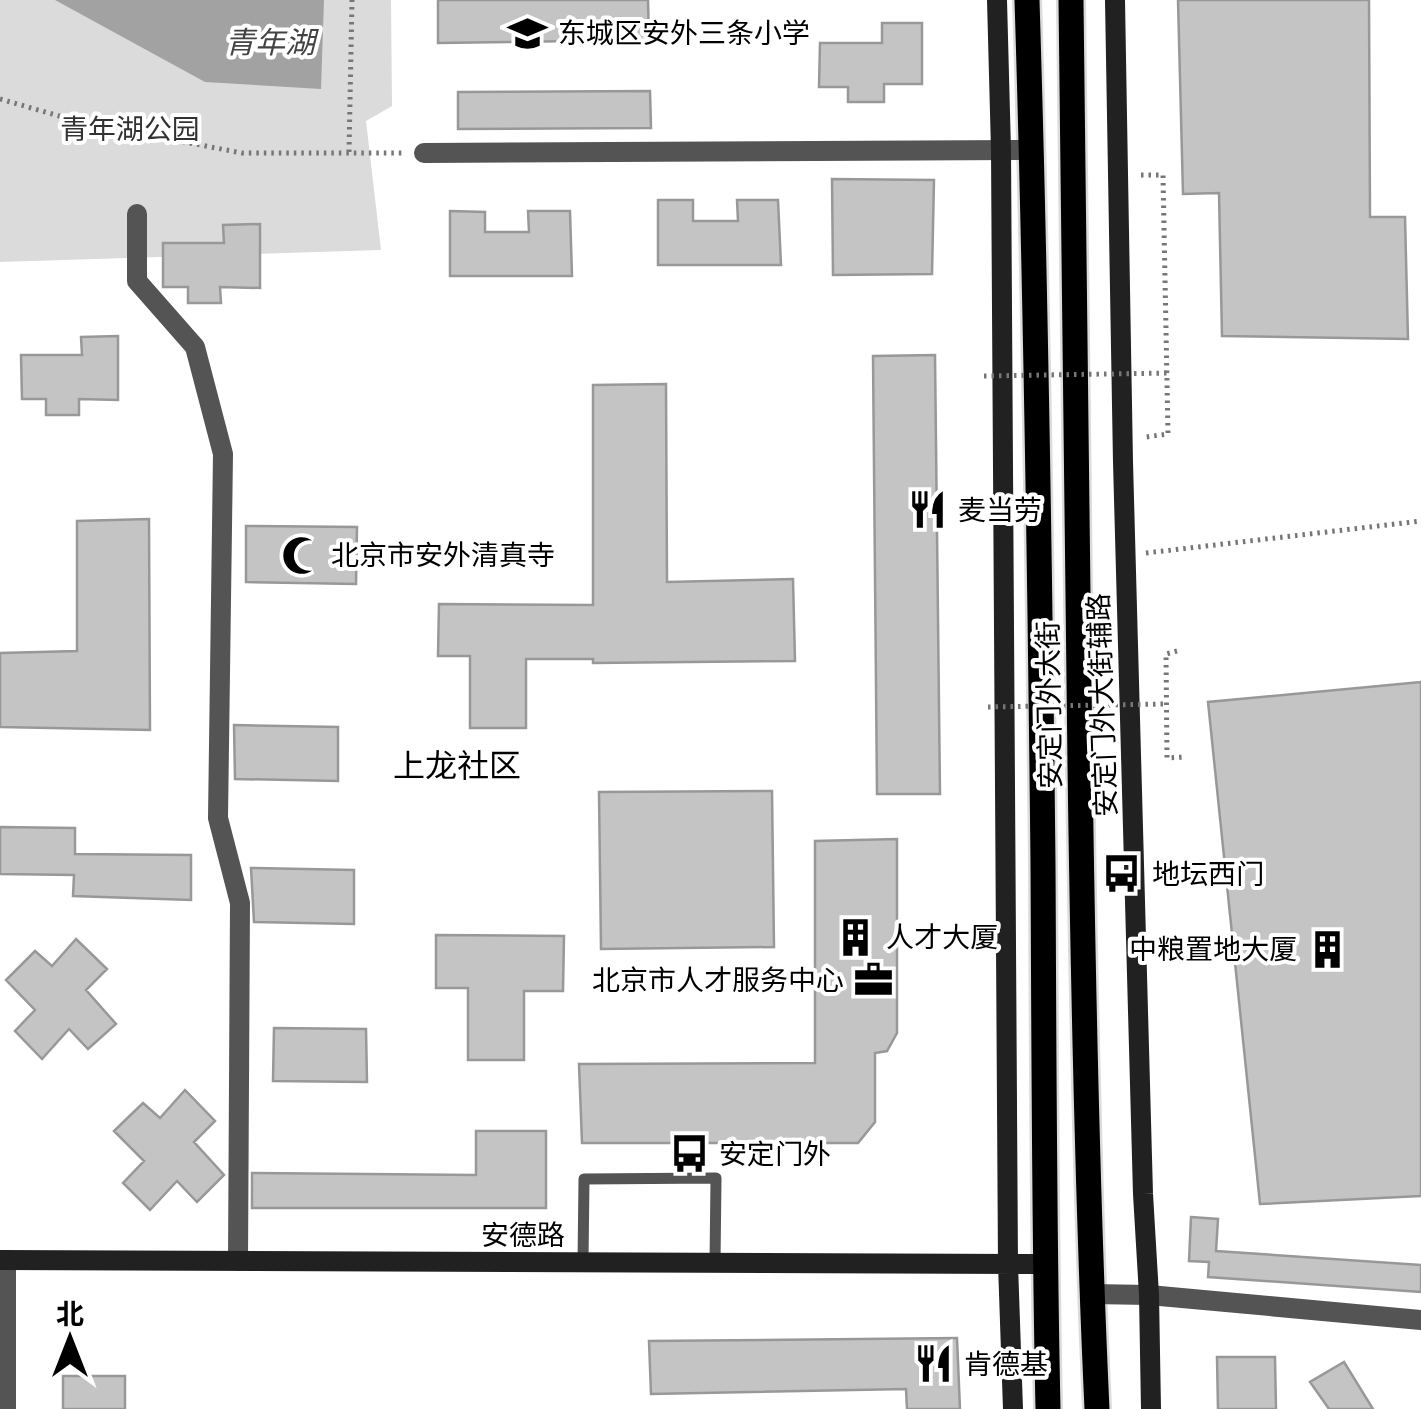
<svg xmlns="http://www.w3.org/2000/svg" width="1421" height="1409" font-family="'Fira Sans Condensed','Noto Sans SC',sans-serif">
<rect width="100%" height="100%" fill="#fff"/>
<path fill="#dbdbdb" d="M 0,0 L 391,0 L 392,106 L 366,121 L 381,250 L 0,262 Z"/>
<path fill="#a2a2a2" d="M 55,0 L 324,0 L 321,89 L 205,82 Z"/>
<path fill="#c4c4c4" stroke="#989898" stroke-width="2.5" d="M 438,0 L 648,0 L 649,40 L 438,43 Z
M 1178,0 L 1369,0 L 1370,217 L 1405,217 L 1408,339 L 1222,336 L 1219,193 L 1183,194 Z
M 882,23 L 922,23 L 922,84 L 884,84 L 884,102 L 848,102 L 848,87 L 819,87 L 820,43 L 882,43 Z
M 650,91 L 651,128 L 458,129 L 458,92 Z
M 832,179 L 934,180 L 932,274 L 833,275 Z
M 658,200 L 693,200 L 693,221 L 738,221 L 737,200 L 778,200 L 781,265 L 658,265 Z
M 450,211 L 485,212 L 485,232 L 529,232 L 528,211 L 570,211 L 572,276 L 450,276 Z
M 260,224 L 260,288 L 220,287 L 221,303 L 188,303 L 188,287 L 163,287 L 163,243 L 224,243 L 223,225 Z
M 118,336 L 118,400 L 79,399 L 79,415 L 46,415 L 46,399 L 22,399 L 21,355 L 82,355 L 81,337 Z
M 935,355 L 940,794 L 877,794 L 873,356 Z
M 666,384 L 667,582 L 793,579 L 795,661 L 593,663 L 593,659 L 526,659 L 526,728 L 470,728 L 470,656 L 438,656 L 439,604 L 593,605 L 593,385 Z
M 149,519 L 150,730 L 0,727 L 0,653 L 77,651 L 77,521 Z
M 246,526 L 357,527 L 356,584 L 246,582 Z
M 1421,682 L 1421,1196 L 1260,1204 L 1208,702 Z
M 234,725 L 338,727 L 338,781 L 235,779 Z
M 772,791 L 774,947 L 601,949 L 599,792 Z
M 0,827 L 75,828 L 75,854 L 191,855 L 191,900 L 73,896 L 74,875 L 0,874 Z
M 897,839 L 897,1033 L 887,1051 L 875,1053 L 875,1122 L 858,1143 L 582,1143 L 579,1064 L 815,1063 L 815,841 Z
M 251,868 L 354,870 L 354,924 L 254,922 Z
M 436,935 L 564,936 L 563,991 L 524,991 L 524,1060 L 468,1060 L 468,988 L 436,988 Z
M 76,939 L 107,969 L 86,990 L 116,1024 L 88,1049 L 69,1029 L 42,1059 L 15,1031 L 35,1010 L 6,980 L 35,951 L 52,966 Z
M 274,1028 L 366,1029 L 367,1082 L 273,1081 Z
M 185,1090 L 215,1121 L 194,1142 L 224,1175 L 197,1202 L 177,1181 L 150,1210 L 123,1183 L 144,1161 L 114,1131 L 143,1103 L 160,1118 Z
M 476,1131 L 546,1131 L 546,1208 L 252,1208 L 252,1173 L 476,1175 Z
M 1191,1217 L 1218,1219 L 1216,1251 L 1421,1265 L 1421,1292 L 1208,1277 L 1209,1262 L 1189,1261 Z
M 957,1338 L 960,1409 L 907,1409 L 906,1389 L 651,1394 L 649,1341 Z
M 1217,1357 L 1275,1357 L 1276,1409 L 1218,1409 Z
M 1344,1362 L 1373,1409 L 1329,1409 L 1310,1382 Z
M 63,1376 L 125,1376 L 125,1409 L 63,1409 Z"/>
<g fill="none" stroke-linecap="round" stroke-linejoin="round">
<defs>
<path id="primary" d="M 1027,0 C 1036,288 1040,576 1043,864 C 1044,1045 1044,1227 1048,1409
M 1071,0 C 1072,255 1076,510 1080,765 C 1083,980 1087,1195 1097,1409"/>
</defs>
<use href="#primary" stroke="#dbdbdb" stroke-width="30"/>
<path stroke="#767676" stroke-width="5" stroke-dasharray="2.5 5" stroke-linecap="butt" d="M 0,99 L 80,122 L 242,153 L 406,153
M 349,152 L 352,0
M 1141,175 L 1163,175 L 1168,434 L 1146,437
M 1146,553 L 1421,521
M 1177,651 L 1166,654 L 1167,758 L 1184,757"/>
<path stroke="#545454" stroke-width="11" d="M 583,1262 L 584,1179 L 716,1178 L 715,1263"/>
<path stroke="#545454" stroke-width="20" d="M 424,153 L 1032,150
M 137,214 L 137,281 L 195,347 L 223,454 L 218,818 L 240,903 L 238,1261
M 1092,1294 L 1149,1295 L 1421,1320
M 6,1409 L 6,1260"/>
<path stroke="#212121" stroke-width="20" d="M 997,0 L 1001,150 L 1008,1264 L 1013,1409
M 1115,0 L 1123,462 L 1143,1194 L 1149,1295 L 1151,1409
M 0,1260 L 1045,1264"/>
<use href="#primary" stroke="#000" stroke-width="25"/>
<path stroke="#767676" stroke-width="5" stroke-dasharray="2.5 5" stroke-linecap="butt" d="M 984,376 L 1168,373
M 988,707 L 1167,704"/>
</g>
<defs>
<symbol id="school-bare" viewBox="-9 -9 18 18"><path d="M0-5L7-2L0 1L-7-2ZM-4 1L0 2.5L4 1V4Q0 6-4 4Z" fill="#000" stroke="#fff" stroke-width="2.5" paint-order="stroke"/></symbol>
<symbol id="restaurant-bare" viewBox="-9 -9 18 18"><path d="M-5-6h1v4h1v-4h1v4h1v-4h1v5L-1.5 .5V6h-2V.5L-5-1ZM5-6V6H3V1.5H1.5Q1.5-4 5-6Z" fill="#000" stroke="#fff" stroke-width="2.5" paint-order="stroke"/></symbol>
<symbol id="mosque-bare" viewBox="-9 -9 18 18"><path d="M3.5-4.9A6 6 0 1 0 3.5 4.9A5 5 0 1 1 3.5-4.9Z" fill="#000" stroke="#fff" stroke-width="2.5" paint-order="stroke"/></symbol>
<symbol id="bus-bare" viewBox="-9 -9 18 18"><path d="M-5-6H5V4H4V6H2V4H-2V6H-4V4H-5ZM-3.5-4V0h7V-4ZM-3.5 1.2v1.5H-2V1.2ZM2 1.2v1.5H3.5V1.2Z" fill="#000" stroke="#fff" stroke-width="2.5" paint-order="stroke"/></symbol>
<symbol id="building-bare" viewBox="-9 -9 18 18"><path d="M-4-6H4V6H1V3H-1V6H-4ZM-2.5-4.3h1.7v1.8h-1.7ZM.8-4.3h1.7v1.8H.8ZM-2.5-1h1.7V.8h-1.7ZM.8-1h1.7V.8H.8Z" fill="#000" stroke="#fff" stroke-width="2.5" paint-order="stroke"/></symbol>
<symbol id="office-bare" viewBox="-9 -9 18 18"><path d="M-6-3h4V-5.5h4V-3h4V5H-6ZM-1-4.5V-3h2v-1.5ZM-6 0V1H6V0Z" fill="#000" stroke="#fff" stroke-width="2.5" paint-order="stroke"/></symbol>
</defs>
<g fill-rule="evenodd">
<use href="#school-bare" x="500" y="6" width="55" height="55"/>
<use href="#restaurant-bare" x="900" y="482" width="55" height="55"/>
<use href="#mosque-bare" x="274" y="528" width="55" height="55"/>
<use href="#bus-bare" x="1094" y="846" width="55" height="55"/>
<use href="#building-bare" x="828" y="910" width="55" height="55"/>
<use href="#building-bare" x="1300" y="922" width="55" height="55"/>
<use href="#office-bare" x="846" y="952" width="55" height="55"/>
<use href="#bus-bare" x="662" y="1126" width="55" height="55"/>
<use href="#restaurant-bare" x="906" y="1336" width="55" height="55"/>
</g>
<g text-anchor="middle" stroke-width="8" stroke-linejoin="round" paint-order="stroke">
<g font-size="28" fill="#000" stroke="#fff" text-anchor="start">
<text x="558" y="43">东城区安外三条小学</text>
<text x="958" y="520">麦当劳</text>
<text x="331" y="565">北京市安外清真寺</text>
<text x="1152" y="884">地坛西门</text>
<text x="886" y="947">人才大厦</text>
<text x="1297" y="959" text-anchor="end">中粮置地大厦</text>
<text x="844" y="990" text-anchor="end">北京市人才服务中心</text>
<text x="719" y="1164">安定门外</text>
<text x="964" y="1374">肯德基</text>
</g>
<g font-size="28" fill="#323232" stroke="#fff">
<text x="130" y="139">青年湖公园</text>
</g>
<g font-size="28" fill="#000" stroke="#fff">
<text transform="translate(1049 705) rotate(-91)" y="10">安定门外大街</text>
<text transform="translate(1102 705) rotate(-92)" y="10">安定门外大街辅路</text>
<text x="523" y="1245">安德路</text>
</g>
<g font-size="30" font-style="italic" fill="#434343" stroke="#fff">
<text x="270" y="53">青年湖</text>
</g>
<g font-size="32" fill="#000" stroke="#fff">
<text x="457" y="777">上龙社区</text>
</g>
</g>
<g transform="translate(70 1339)" stroke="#ffffff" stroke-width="8" paint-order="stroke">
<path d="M0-8L18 38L0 25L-18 38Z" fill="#000000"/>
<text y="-15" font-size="28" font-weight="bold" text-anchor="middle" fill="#000000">北</text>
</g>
</svg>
